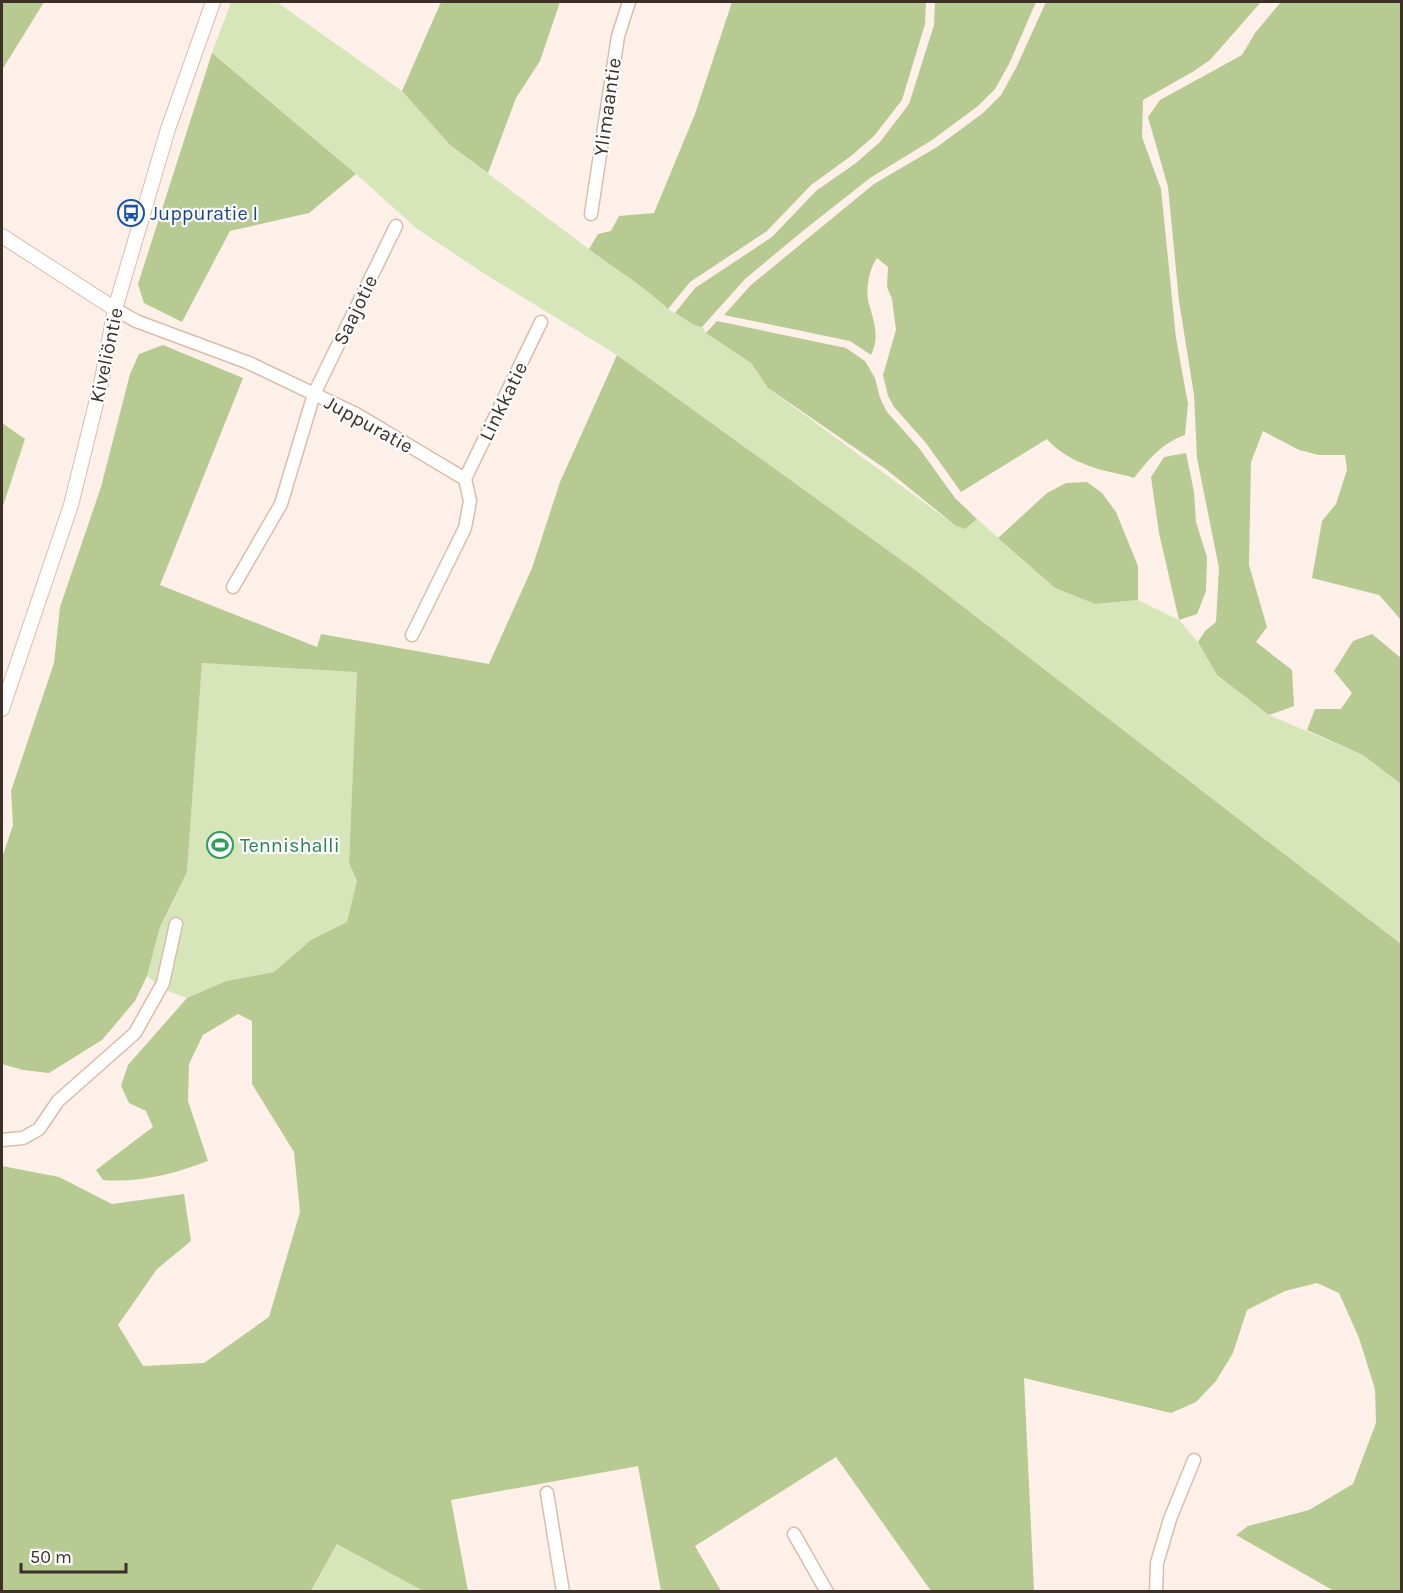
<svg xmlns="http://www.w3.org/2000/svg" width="1403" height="1593" font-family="Karla,sans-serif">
<rect width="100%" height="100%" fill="#fdf0e8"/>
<path fill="#d7e6b9" d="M 231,2 L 277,2 L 402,91 L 450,145 L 589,249 L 632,280 L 646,288 L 668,309 L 694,325 L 702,327 L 706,333 L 751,363 L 768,388 L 956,526 L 965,529 L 977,519 L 1055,588 L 1095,604 L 1138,600 L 1179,620 L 1198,642 L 1217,675 L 1269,715 L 1363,755 L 1401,784 L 1401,944 L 918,572 L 617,355 L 480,271 L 416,228 L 356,174 L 212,53 Z
M 202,663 L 357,671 L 349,863 L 357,881 L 347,922 L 311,941 L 274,972 L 226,981 L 187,998 L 165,990 L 147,976 L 160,927 L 187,872 Z
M 337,1544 L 423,1591 L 311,1592 Z"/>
<path fill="#b7ca92" d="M 2,2 L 44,2 L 2,70 Z
M 441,2 L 560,2 L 540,61 L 516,98 L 488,173 L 450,145 L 402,91 Z
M 732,2 L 926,2 L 925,24 L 902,100 L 874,136 L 851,156 L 811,185 L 767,231 L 690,282 L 668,309 C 644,286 615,269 589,249 L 598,234 L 611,231 L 619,216 L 654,213 L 695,114 Z
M 935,2 L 1036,2 L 1009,64 L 995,89 L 978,106 L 932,140 L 870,178 L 804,230 L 745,279 L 702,327 L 694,325 L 675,313 L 695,288 L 772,237 L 816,191 L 856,163 L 880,142 L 909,104 L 934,25 Z
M 1046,2 L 1261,2 L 1210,60 L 1194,71 L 1143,100 L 1142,137 L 1161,189 L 1176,338 L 1188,404 L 1185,435 C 1162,443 1149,459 1134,478 C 1126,475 1118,474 1110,472 C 1088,467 1062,457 1047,439 L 961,492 L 926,443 L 894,407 L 888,396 L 883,375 L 896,330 L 892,299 L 887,287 L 888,267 L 877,258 C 869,269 865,290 869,304 C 874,322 880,337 871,355 L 850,341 L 724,315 L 751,285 L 874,184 L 937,147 L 983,113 L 1001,95 L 1016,68 Z
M 1281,2 L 1401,2 L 1402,621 L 1379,595 L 1312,578 L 1322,521 L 1336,504 L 1347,470 L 1345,455 L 1319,455 L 1299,450 L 1263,431 L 1251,462 L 1249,565 L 1267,627 L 1256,642 L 1292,670 L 1294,706 L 1269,715 L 1217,675 L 1198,642 L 1205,631 L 1216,622 L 1219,568 L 1197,458 L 1194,395 L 1179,301 L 1168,187 L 1148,117 L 1160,100 L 1242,55 L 1255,33 Z
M 212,53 L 356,174 L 309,213 L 230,231 L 182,322 L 144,303 L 138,284 Z
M 717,321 L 846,348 L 865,361 L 875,378 L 880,398 L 887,412 L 919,448 L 955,498 L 977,519 L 965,529 L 956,526 L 887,470 L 768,388 L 751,363 L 706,333 Z
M 163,345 L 243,378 L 160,585 L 317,647 L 321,634 L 489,664 L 532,568 L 560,482 L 617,355 L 918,572 L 1401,944 L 1401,1591 L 1334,1591 L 1236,1535 L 1248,1526 L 1309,1510 L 1353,1484 L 1376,1423 L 1375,1389 L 1359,1338 L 1339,1293 L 1317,1283 L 1285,1291 L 1247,1310 L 1233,1353 L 1216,1381 L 1196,1402 L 1171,1413 L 1024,1378 L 1034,1591 L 931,1591 L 836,1457 L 695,1546 L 721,1591 L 661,1591 L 638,1466 L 451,1500 L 468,1591 L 423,1591 L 337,1544 L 311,1591 L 2,1591 L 2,1166 L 59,1177 L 112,1204 L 184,1194 L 191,1241 L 157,1269 L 118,1325 L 143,1366 L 204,1363 L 269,1317 L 300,1212 L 294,1152 L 252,1084 L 252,1021 L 238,1014 L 203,1035 L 189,1064 L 188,1101 L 208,1161 C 174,1174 139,1183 103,1180 L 96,1170 L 153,1127 L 146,1111 L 129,1103 L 121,1086 L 128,1065 L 187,998 L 226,981 L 274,972 L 311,940 L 347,922 L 357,881 L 349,863 L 357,672 L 202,663 L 187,872 L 160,927 L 147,976 L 135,1001 L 102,1040 L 49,1073 L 23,1070 L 2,1064 L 2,858 L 13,825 L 11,791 L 54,663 L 60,607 L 101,487 L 130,374 L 139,354 Z
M 2,423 L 25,439 L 2,509 Z
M 1186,453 L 1194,492 L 1196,522 L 1207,557 L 1206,591 L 1197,614 L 1179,620 L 1159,533 L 1151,477 L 1164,457 Z
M 1087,482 L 1102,493 L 1116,512 L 1138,566 L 1138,600 L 1095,604 L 1055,588 L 998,538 L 1047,493 L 1066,483 Z
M 1372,634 L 1401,658 L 1401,784 L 1363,755 L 1307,730 L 1315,709 L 1341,709 L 1352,693 L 1334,671 L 1353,641 Z"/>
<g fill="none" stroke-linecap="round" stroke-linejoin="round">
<defs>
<path id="minor" d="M 591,214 L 618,36 L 629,2
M 115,309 L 136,321 L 249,363 L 356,414 L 465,479 L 470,501 L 465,528 L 412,635
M 465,479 L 541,322
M 233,587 L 281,504 L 314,394 L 396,226
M 2,1140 L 23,1138 L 39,1129 L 58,1101 L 135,1033 L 163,983 L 176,924
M 547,1493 L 563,1592
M 794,1534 L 827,1592
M 1156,1592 L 1157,1563 L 1170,1519 L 1194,1460"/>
<path id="tertiary" d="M 2,236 L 115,309
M 2,709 L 71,505 L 102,379 L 115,309 L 168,129 L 213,2"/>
</defs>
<use href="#minor" stroke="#dbbcaa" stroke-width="15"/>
<use href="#tertiary" stroke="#dbbcaa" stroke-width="16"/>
<use href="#minor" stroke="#fff" stroke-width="12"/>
<use href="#tertiary" stroke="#fff" stroke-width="14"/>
</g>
<defs>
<symbol id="bus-ring" viewBox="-11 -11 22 22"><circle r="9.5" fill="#fff" stroke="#1a4fb4" stroke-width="1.5"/><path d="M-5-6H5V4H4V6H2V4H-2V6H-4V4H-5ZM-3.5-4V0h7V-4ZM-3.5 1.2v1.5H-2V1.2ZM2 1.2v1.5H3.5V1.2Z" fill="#1a4fb4"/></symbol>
<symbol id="stadium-ring" viewBox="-11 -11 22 22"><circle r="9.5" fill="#fff" stroke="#2e9e5b" stroke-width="1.5"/><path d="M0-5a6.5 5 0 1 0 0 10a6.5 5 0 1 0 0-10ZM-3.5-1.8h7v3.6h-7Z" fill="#2e9e5b"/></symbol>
</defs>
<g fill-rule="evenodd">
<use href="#bus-ring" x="116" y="198" width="30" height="30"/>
<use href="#stadium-ring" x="205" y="830" width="30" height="30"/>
</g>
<g text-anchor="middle" stroke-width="4.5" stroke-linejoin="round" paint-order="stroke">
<g font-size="20" fill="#3c3029" stroke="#fff">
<text transform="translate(607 107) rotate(-82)" y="7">Ylimaantie</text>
<text transform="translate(355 310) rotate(-64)" y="7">Saajotie</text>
<text transform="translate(106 355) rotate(-78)" y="7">Kiveliöntie</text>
<text transform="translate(503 401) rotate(-64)" y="7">Linkkatie</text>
<text transform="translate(369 424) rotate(29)" y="7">Juppuratie</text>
</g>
<g font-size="20" fill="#164399" stroke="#fff" text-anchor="start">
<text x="150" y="220">Juppuratie I</text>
</g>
<g font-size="20" fill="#27864d" stroke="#fff" text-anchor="start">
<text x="240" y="852">Tennishalli</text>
</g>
</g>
<rect width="1403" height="1593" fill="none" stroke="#3c3029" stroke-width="6"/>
<path d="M21 1563v9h105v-9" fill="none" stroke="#3c3029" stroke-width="3"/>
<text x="30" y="1563" font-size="18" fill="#3c3029" stroke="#ffffff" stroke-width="4.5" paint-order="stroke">50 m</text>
</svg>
